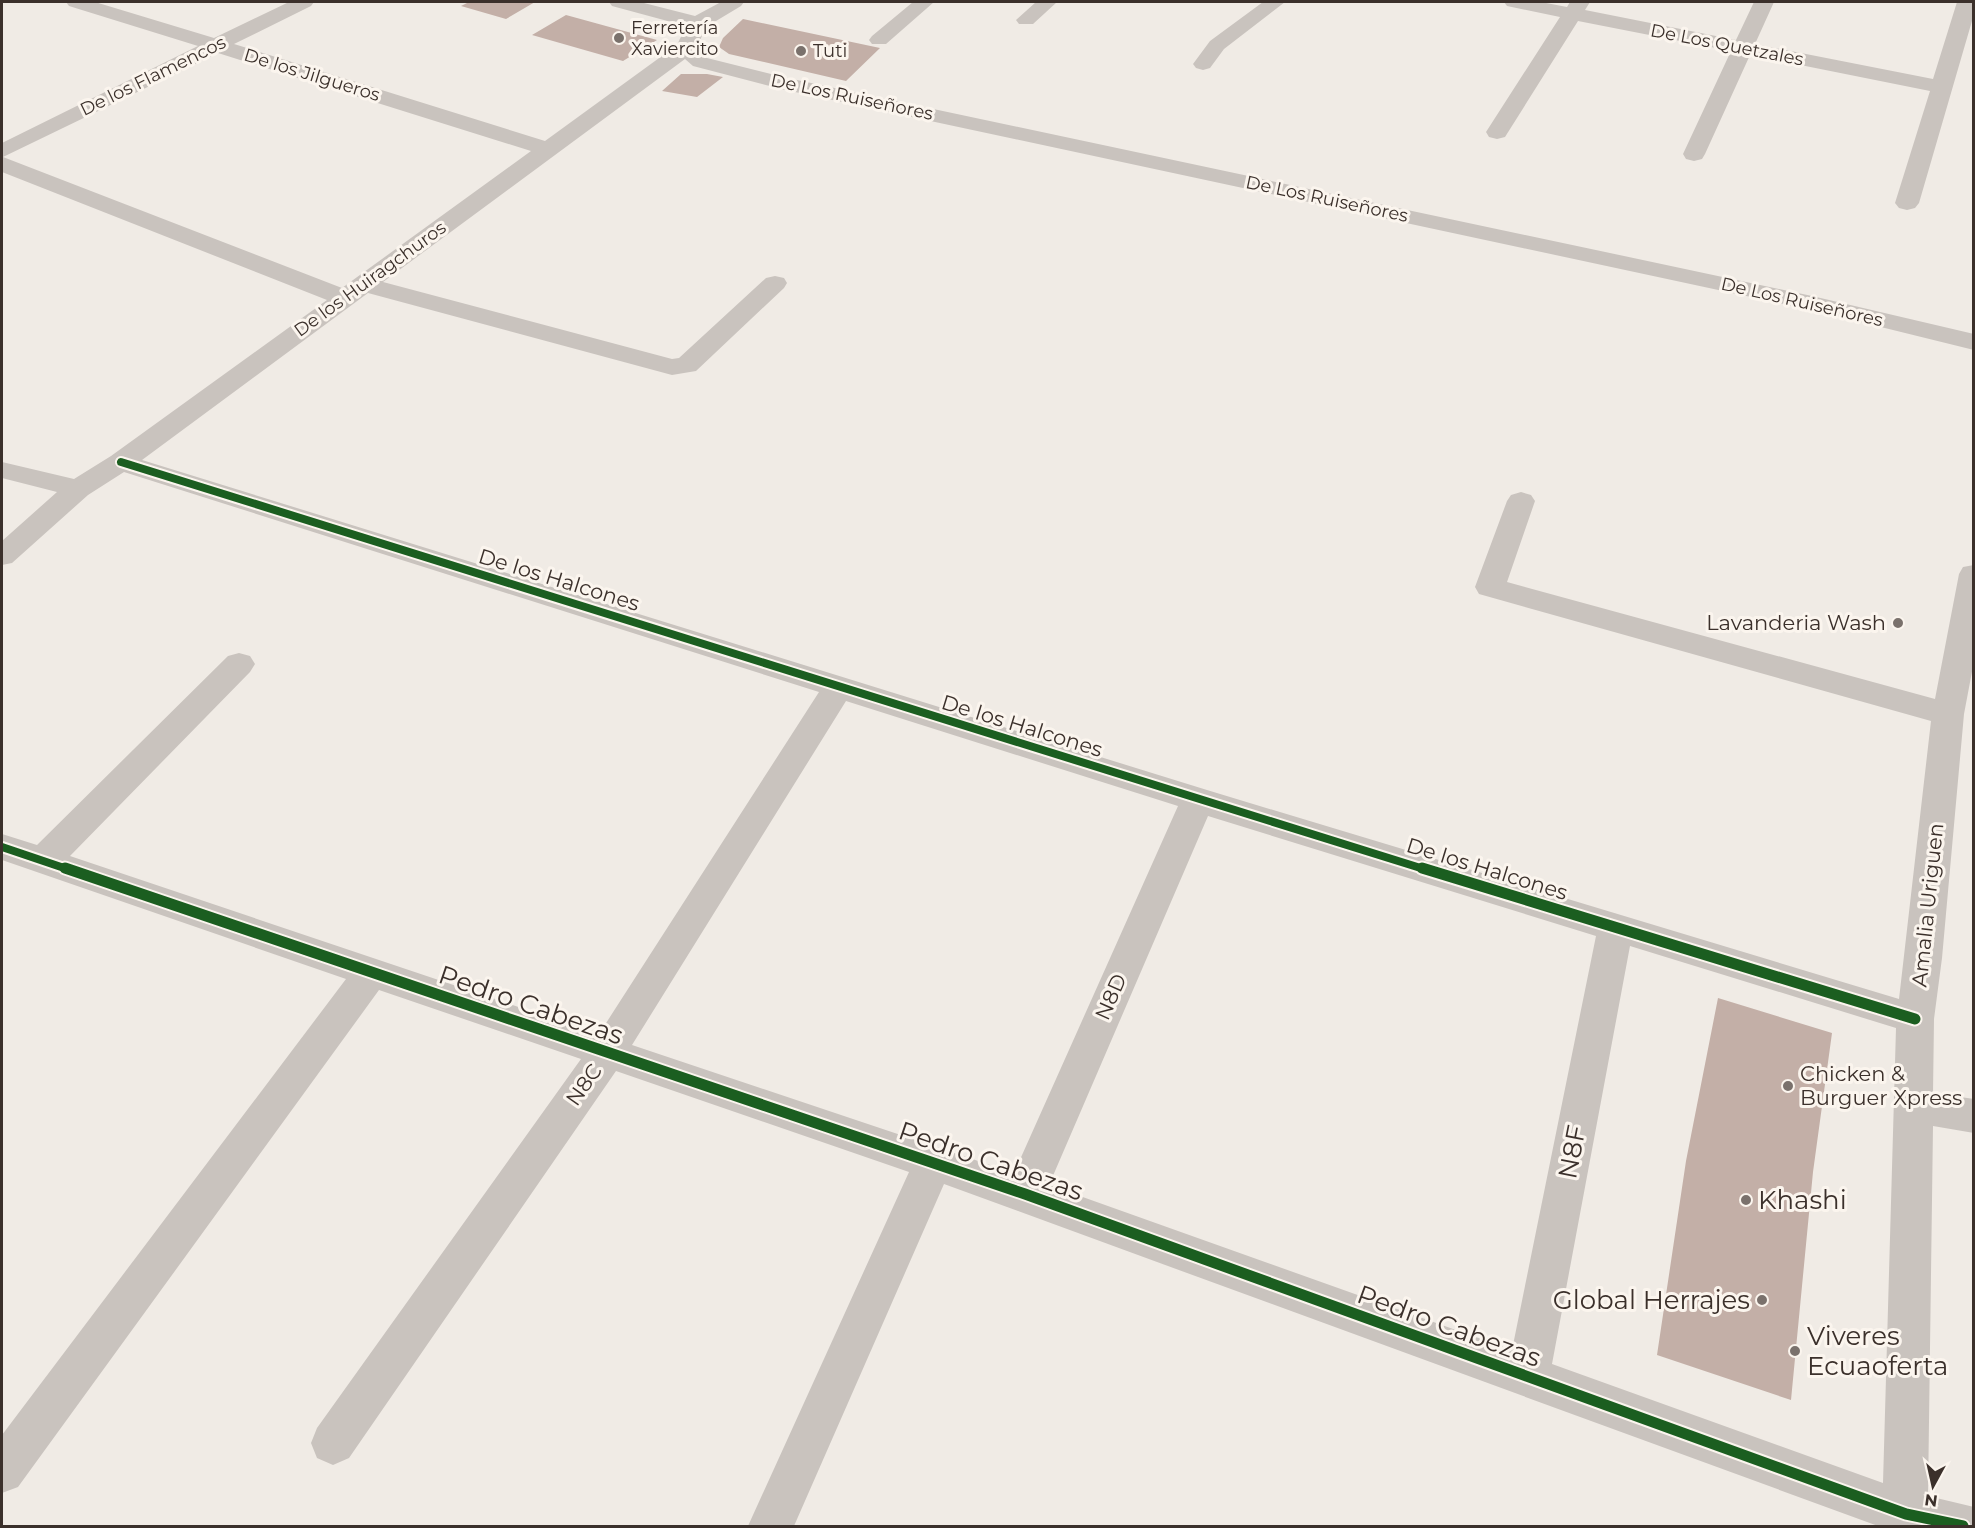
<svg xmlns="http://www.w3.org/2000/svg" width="1975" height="1528" font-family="Montserrat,sans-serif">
<rect width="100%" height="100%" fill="#f0ebe5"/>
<path fill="#c3afa7" d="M 469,2 L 535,2 L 506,19 L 461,6 Z
M 566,15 L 606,26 L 657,40 L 623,61 L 532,35 Z
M 743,19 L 880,48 L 846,81 L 729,54 L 719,47 L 723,38 Z
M 681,74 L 707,74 L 723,77 L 697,97 L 662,91 Z
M 1718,998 L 1832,1033 L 1813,1172 L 1791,1400 L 1657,1355 L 1686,1161 Z"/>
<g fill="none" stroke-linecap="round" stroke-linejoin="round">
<path fill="#c9c3be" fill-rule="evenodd" d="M 66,2 L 95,2 L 214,38 L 289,2 L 314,2 L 311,6 L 234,44 L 545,141 L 677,45 L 686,26 L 612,6 L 609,2 L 640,2 L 695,16 L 721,2 L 744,2 L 741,6 L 706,27 L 697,47 L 707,58 L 783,77 L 1812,296 L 1974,334 L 1974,350 L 1812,310 L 781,89 L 693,66 L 685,59 L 383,282 L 672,359 L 679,358 L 766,278 L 775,276 L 784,278 L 787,283 L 784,288 L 696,371 L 672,375 L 368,293 L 142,460 L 1207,790 L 1899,999 L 1931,721 L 1479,594 L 1475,587 L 1507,501 L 1511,495 L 1521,492 L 1531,495 L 1535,501 L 1507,582 L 1935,699 L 1959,574 L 1963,567 L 1974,565 L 1974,661 L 1964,714 L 1942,958 L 1934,1019 L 1933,1093 L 1974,1099 L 1974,1133 L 1933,1126 L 1928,1496 L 1974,1507 L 1974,1526 L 1878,1526 L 944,1184 L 794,1526 L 748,1526 L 909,1172 L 616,1071 L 349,1458 L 333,1465 L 317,1458 L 311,1443 L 317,1428 L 581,1059 L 379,990 L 18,1487 L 2,1493 L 2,1435 L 346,979 L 2,860 L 2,834 L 37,845 L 228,656 L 239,653 L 250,656 L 255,664 L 250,672 L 70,856 L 599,1034 L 819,692 L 124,472 L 88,495 L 12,563 L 2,565 L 2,541 L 57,492 L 2,478 L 2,462 L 74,479 L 111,456 L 327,300 L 2,172 L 2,143 L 198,46 L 69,6 ZM 218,53 L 531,151 L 342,288 L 3,157 ZM 846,701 L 1178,806 L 1014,1173 L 632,1045 ZM 1208,816 L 1596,936 L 1512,1350 L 1049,1185 ZM 1630,946 L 1896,1028 L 1883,1483 L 1552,1364 Z
M 913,2 L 934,2 L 886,44 L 872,44 L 869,40 L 872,36 Z
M 1036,2 L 1057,2 L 1033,24 L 1019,24 L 1016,20 Z
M 1263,2 L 1285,2 L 1224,49 L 1210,68 L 1203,70 L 1196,68 L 1193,64 L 1210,41 Z
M 1504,2 L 1541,2 L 1567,7 L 1570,2 L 1590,2 L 1585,10 L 1736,40 L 1754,2 L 1774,2 L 1755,44 L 1933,79 L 1957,2 L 1974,2 L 1974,14 L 1919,203 L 1915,208 L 1907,210 L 1899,208 L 1895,203 L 1930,91 L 1750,55 L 1705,154 L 1702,159 L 1694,161 L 1686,159 L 1683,154 L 1731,51 L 1578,21 L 1505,137 L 1497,139 L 1489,137 L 1486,132 L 1560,17 L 1507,6 Z"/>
<defs>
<path id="cycleway-far1" d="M 121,462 L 1427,870
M 2,847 L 70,870"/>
<path id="cycleway" d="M 65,868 L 1025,1194 L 1906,1514 L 1963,1526
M 1422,868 L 1915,1019"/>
</defs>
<use href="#cycleway-far1" stroke="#fbf5ee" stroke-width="12"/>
<use href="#cycleway" stroke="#fbf5ee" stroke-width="15"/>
<use href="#cycleway-far1" stroke="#1b5e20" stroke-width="8"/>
<use href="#cycleway" stroke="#1b5e20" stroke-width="11"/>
</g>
<g fill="#7a716c" stroke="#fbf5ee" stroke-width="2">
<circle cx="619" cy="38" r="6"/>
<circle cx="801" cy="51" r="6"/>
<circle cx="1898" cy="623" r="6"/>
<circle cx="1788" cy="1086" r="6"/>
<circle cx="1746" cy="1200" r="6"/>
<circle cx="1762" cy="1300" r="6"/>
<circle cx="1795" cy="1351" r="6"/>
</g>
<g text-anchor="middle" stroke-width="6" stroke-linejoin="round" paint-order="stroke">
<g font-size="18" fill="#3b302b" stroke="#fbf5ee" text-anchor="start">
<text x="631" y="34">Ferretería<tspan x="631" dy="21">Xaviercito</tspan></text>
<text x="813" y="57">Tuti</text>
</g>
<g font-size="18" fill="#3b302b" stroke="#fbf5ee">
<text transform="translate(1727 45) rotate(11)" y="6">De Los Quetzales</text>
<text transform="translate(312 75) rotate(17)" y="6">De los Jilgueros</text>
<text transform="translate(153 76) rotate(-26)" y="6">De los Flamencos</text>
<text transform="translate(852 97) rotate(12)" y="6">De Los Ruiseñores</text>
<text transform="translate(1327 199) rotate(12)" y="6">De Los Ruiseñores</text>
<text transform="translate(370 279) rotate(-36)" y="6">De los Huiragchuros</text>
<text transform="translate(1802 302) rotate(13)" y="6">De Los Ruiseñores</text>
</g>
<g font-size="21" fill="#3b302b" stroke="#fbf5ee">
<text transform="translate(559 580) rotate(17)" y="7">De los Halcones</text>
<text transform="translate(1022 726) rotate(17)" y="7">De los Halcones</text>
<text transform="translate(1487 869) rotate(17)" y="7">De los Halcones</text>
<text transform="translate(1928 905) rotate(-84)" y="7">Amalia Uriguen</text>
<text transform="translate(1111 997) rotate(-66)" y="7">N8D</text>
<text transform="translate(584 1085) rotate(-55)" y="7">N8C</text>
</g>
<g font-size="21" fill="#3b302b" stroke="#fbf5ee" text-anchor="end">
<text x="1886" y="630">Lavanderia Wash</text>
<text x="1800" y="1081" text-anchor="start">Chicken &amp;<tspan x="1800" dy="24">Burguer Xpress</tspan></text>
</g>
<g font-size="26" fill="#3b302b" stroke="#fbf5ee">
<text transform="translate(531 1005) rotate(19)" y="9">Pedro Cabezas</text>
<text transform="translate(1572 1152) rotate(-79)" y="9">N8F</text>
<text transform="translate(991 1161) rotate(19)" y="9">Pedro Cabezas</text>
<text transform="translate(1449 1326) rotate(20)" y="9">Pedro Cabezas</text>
</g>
<g font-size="26" fill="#3b302b" stroke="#fbf5ee" text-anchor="start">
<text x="1758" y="1209">Khashi</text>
<text x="1750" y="1309" text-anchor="end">Global Herrajes</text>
<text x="1807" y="1345">Viveres<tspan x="1807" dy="30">Ecuaoferta</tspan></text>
</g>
</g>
<rect width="1975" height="1528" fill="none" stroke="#3b302b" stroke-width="6"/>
<g transform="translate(1933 1486) rotate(188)" stroke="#fbf5ee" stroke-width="4.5" paint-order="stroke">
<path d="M0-4.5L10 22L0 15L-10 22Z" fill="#3b302b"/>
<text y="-9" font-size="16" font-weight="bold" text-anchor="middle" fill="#3b302b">N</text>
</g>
</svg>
